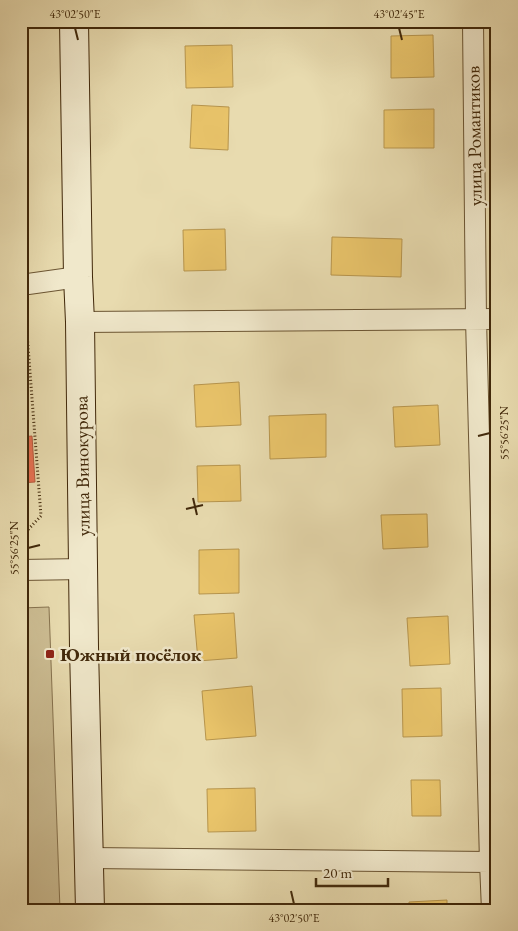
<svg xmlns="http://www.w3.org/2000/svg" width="518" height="931" viewBox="0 0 518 931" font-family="'EB Garamond',serif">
<rect width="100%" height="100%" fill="#e8dbaf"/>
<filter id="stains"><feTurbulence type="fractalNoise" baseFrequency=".004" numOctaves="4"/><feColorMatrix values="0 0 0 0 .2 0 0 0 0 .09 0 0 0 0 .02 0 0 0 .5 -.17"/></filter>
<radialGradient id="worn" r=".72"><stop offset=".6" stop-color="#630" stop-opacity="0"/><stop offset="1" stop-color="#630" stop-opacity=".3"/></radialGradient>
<path fill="#ccbd93" stroke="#86724e" d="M49,607L60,910H21V608Z"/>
<path fill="#e9c46a" stroke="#b7954d" d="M433,35L434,77L391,78V36Z
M232,45L233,87L186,88L185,46Z
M192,105L229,107L228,150L190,148Z
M434,109V148H384V110Z
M225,229L226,270L184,271L183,230Z
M332,237L402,239L401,277L331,275Z
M239,382L241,425L196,427L194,385Z
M438,405L440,445L395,447L393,407Z
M326,414V457L270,459L269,416Z
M240,465L241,501L198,502L197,466Z
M427,514L428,547L383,549L381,515Z
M239,549V593L199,594V550Z
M234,613L237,658L198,661L194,615Z
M448,616L450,664L410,666L407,618Z
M252,686L256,736L206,740L202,691Z
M441,688L442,736L403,737L402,689Z
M411,780H440L441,816H412Z
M255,788L256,831L208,832L207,789Z
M447,900V910H409V902Z"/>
<path fill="#e76f51" stroke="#b55a3c" d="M32,436L35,482L21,483V437Z"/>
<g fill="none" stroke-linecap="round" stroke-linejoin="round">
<defs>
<path id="street" d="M473,21L476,319L490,862L492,910
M21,285L78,277
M80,322L497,319
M21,570L83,569
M90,858L490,862L497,859"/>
<path id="secondary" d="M74,21L78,277L80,322L84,647L90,910"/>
</defs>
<use href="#street" stroke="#6b5533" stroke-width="22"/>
<use href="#secondary" stroke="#41280a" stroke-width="30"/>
<path stroke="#41280a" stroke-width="3" stroke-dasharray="1 2.5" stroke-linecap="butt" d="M21,537L41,516L25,307"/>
<use href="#street" stroke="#f0e8cb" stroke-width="20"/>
<use href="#secondary" stroke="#f0e8cb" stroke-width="28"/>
</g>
<path fill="none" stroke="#41280a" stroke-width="2" d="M75,28L78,40M399,28L402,40M478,436L490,433M193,498L197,515M186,509L203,505M28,548L40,545M291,891L294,904"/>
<rect fill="#8f2418" stroke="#f0e8cb" stroke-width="2" x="45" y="649" width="10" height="10" rx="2.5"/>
<g text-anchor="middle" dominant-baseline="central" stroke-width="5" stroke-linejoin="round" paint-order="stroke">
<g font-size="19" fill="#41280a" stroke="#f0e8cb">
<text transform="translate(474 136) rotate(-91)">улица Романтиков</text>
<text transform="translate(82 466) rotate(-91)">улица Винокурова</text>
</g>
<g font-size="19" font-weight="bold" fill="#41280a" stroke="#f0e8cb" text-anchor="start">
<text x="60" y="654">Южный посёлок</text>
</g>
</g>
<rect width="518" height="931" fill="none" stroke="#e8dbaf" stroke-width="55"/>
<path d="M316 878v8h72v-8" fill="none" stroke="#41280a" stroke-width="2.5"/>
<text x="323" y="878" font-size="15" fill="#41280a" stroke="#f0e8cb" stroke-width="4" paint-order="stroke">20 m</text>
<rect x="28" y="28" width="462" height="876" fill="none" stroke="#41280a" stroke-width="2"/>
<g font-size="12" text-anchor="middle" fill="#41280a">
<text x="75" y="18">43°02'50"E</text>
<text x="399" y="18">43°02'45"E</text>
<text transform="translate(504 433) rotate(-90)" y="4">55°56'25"N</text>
<text transform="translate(14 548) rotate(-90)" y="4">55°56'25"N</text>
<text x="294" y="922">43°02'50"E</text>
</g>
<rect width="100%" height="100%" filter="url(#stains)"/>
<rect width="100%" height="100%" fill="url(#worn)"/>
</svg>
